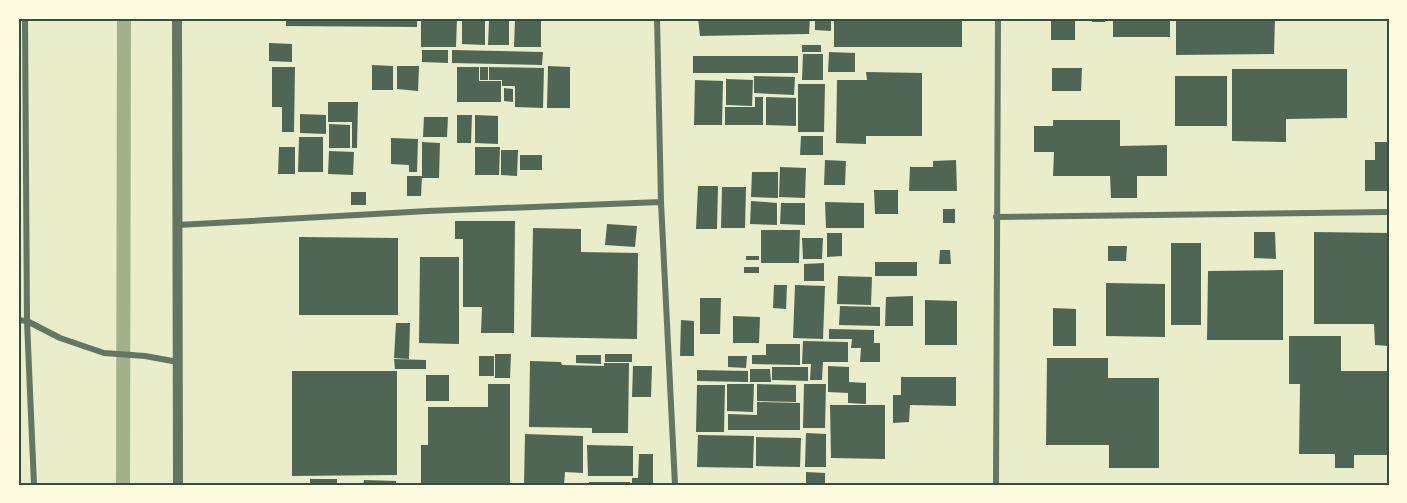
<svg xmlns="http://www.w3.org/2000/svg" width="1407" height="503" viewBox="0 0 1407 503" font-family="Commissioner,sans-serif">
<rect width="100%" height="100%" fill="#e9edc9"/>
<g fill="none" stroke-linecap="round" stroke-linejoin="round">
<path stroke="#a3b18a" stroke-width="14" d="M123,485L124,18"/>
</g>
<path fill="#4f6655" d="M286,18H417V27L286,26Z
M421,18H457L456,47H421Z
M515,18H541V47H514Z
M698,18H810L809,34L700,36Z
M815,18H831V31L815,30Z
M834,18H962V47H834Z
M1051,18H1075V40H1051Z
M1092,18H1105V22H1092Z
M1113,18H1170V37H1113Z
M1176,18H1275L1274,54L1176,55Z
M462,20H485V45L462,44Z
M489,21H509V45H488Z
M269,43L292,44V62L269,61Z
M802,45H821V52H802Z
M422,50H448V63L422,62Z
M452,50L543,52L542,65L452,63Z
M829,52L855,53V72H828Z
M803,54H823V80H802Z
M693,56H798V73H693Z
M372,65L393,66V90H372Z
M397,66H419L418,91L397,89Z
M548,66L570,67V108H547Z
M272,67H295L294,132H282V107H272Z
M457,67H479V81H501V102H457Z
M480,67H488V80H480Z
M489,67L544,68L543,108L515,107V86H502V80H489Z
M1052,68H1082L1081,91H1052Z
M1232,69H1347V118L1286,119V142L1232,141Z
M866,72L922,73V136H866V144L836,143L837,80H867Z
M754,76L795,77L794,95L754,93Z
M1175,76H1227V126H1175Z
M726,79L753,80L752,106L726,105Z
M695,80L723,81L722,125H694Z
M798,84H825L824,132H798Z
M504,88L513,89V102L504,101Z
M755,97H763V125H725V107H755Z
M766,97L796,98V126L766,125Z
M328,102H358L357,148H352V122H328Z
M300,114L326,115V134L300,133Z
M457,115H472L471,143H457Z
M475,115L498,116V144L475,143Z
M424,117H448L447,137H423Z
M1053,120H1120V146L1167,145V176H1137V198H1111L1110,176H1053L1054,152H1034V126H1053Z
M329,124L350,125V148H329Z
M801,136H823V155H800Z
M299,137H323V172H298Z
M391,138L418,139L417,172H409V165L391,164Z
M422,142L440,143L439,178H422Z
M1375,142H1389V191H1365V160H1375Z
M279,147H295V174H278Z
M475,147H500L499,175H475Z
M501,150H518L517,176L501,175Z
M329,151L354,152L353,175L328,174Z
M520,155H542V170H520Z
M825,160L846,161L845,185H824Z
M956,160L957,191H909L910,167H933V161Z
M780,167L806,168L805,198L779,197Z
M752,172H778V198L751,197Z
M407,176H422L421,196H407Z
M698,186H718L717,229H696Z
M722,187H746L745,228H721Z
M874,190H898V214H875Z
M351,192H366V205H351Z
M751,201L777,203V225L750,224Z
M825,202L864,203V228H826Z
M781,203H805V225L780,224Z
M943,209H955V223H943Z
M455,221H515L514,333H481L482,307H463V239H455Z
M607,224L637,226L635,247L605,245Z
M533,228L581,229V252L638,253L637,339L531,337Z
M761,230H800L799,263H761Z
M1254,232H1275L1276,259L1254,258Z
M1314,232L1389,233V346L1375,345L1374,324H1314Z
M827,233H842V256L827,257Z
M299,237L398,238V315H299Z
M802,238H823L822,259H803Z
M1171,243H1201V325H1171Z
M1108,246H1127L1126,261H1108Z
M940,250H950L951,264H939Z
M746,256H759V260H746Z
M420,257H459V344L419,343Z
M875,262H917V276H875Z
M824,263V281H804V264Z
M744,267H759V273H744Z
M1283,270V340H1207L1208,271Z
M838,276L872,277L871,305L837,304Z
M1106,283L1165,284V337L1106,336Z
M774,285H787L786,309L773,308Z
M795,285L825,286L823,339L793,338Z
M913,296V326H885L886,297Z
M700,298H721L720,334H700Z
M925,300L957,301V345H925Z
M840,306L880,307V326L839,325Z
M1053,308L1076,309V346H1053Z
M733,316L760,317L759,343H733Z
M681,320L694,321V356H680Z
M396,323H410L409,359L394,358Z
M829,329L874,330V343H880V362H860L861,348H851L852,339H829Z
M1289,336H1341V371H1389V455H1354V468H1335V454H1299L1300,384H1289Z
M803,341L848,342V362H823L822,380H810L811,364H802Z
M766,344H800V365L752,364V355H766Z
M495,354H511L510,378H495Z
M605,354H632V362H605Z
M576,355H601V364L576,363Z
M479,356H494V376H479Z
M728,356H747L746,368L728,367Z
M1047,358H1108V378H1159V468H1109V445H1046Z
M394,359L426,360V369H395Z
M530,361L561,362L562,365L604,366V363H629L628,433H592V428L529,427Z
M633,366H652L651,397H632Z
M828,366L849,367V382L866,383V404L848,403V393L828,392Z
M772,367H808V381L772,380Z
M750,369H770L771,382H750Z
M697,370L748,371V382L697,381Z
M292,371H397V475L292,476Z
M426,375H449V401H426Z
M901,377H956V406L910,405L909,422L893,423V395H901Z
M488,384H510V485L421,484V445H428V407H488Z
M727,384H754L753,412L727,411Z
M757,384L796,385V402L757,401Z
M804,384H826L825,428H803Z
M697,385H725L724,432H696Z
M757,402L800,403V430H728V414L757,415Z
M830,405H885V459L831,458Z
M806,433L826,434V467H805Z
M525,434L583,436V473L565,472L564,485H524Z
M698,435L754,436L753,468L697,467Z
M756,437L801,438L800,467L756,466Z
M587,445L633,446V476H588Z
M639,454H653V483H664V485H632V478H638Z
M806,472L825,473V485H806Z
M310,479H337V485H310Z
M364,480L396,481V485H363Z
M589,482H630V485H589Z"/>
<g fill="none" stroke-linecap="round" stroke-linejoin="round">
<path stroke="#617663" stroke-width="6" d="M25,18L27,321L34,485
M657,18L661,202L675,485
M996,217L1389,212
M178,225L428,211L661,202
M18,320L27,321L60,338L104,353L145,356L178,362
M996,485L998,18"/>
<path stroke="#617663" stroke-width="10" d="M177,18L178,485"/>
</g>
<rect width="1407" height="503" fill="none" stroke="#fefae0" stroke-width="39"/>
<rect x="20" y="20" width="1368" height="464" fill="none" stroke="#344e41" stroke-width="2"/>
</svg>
